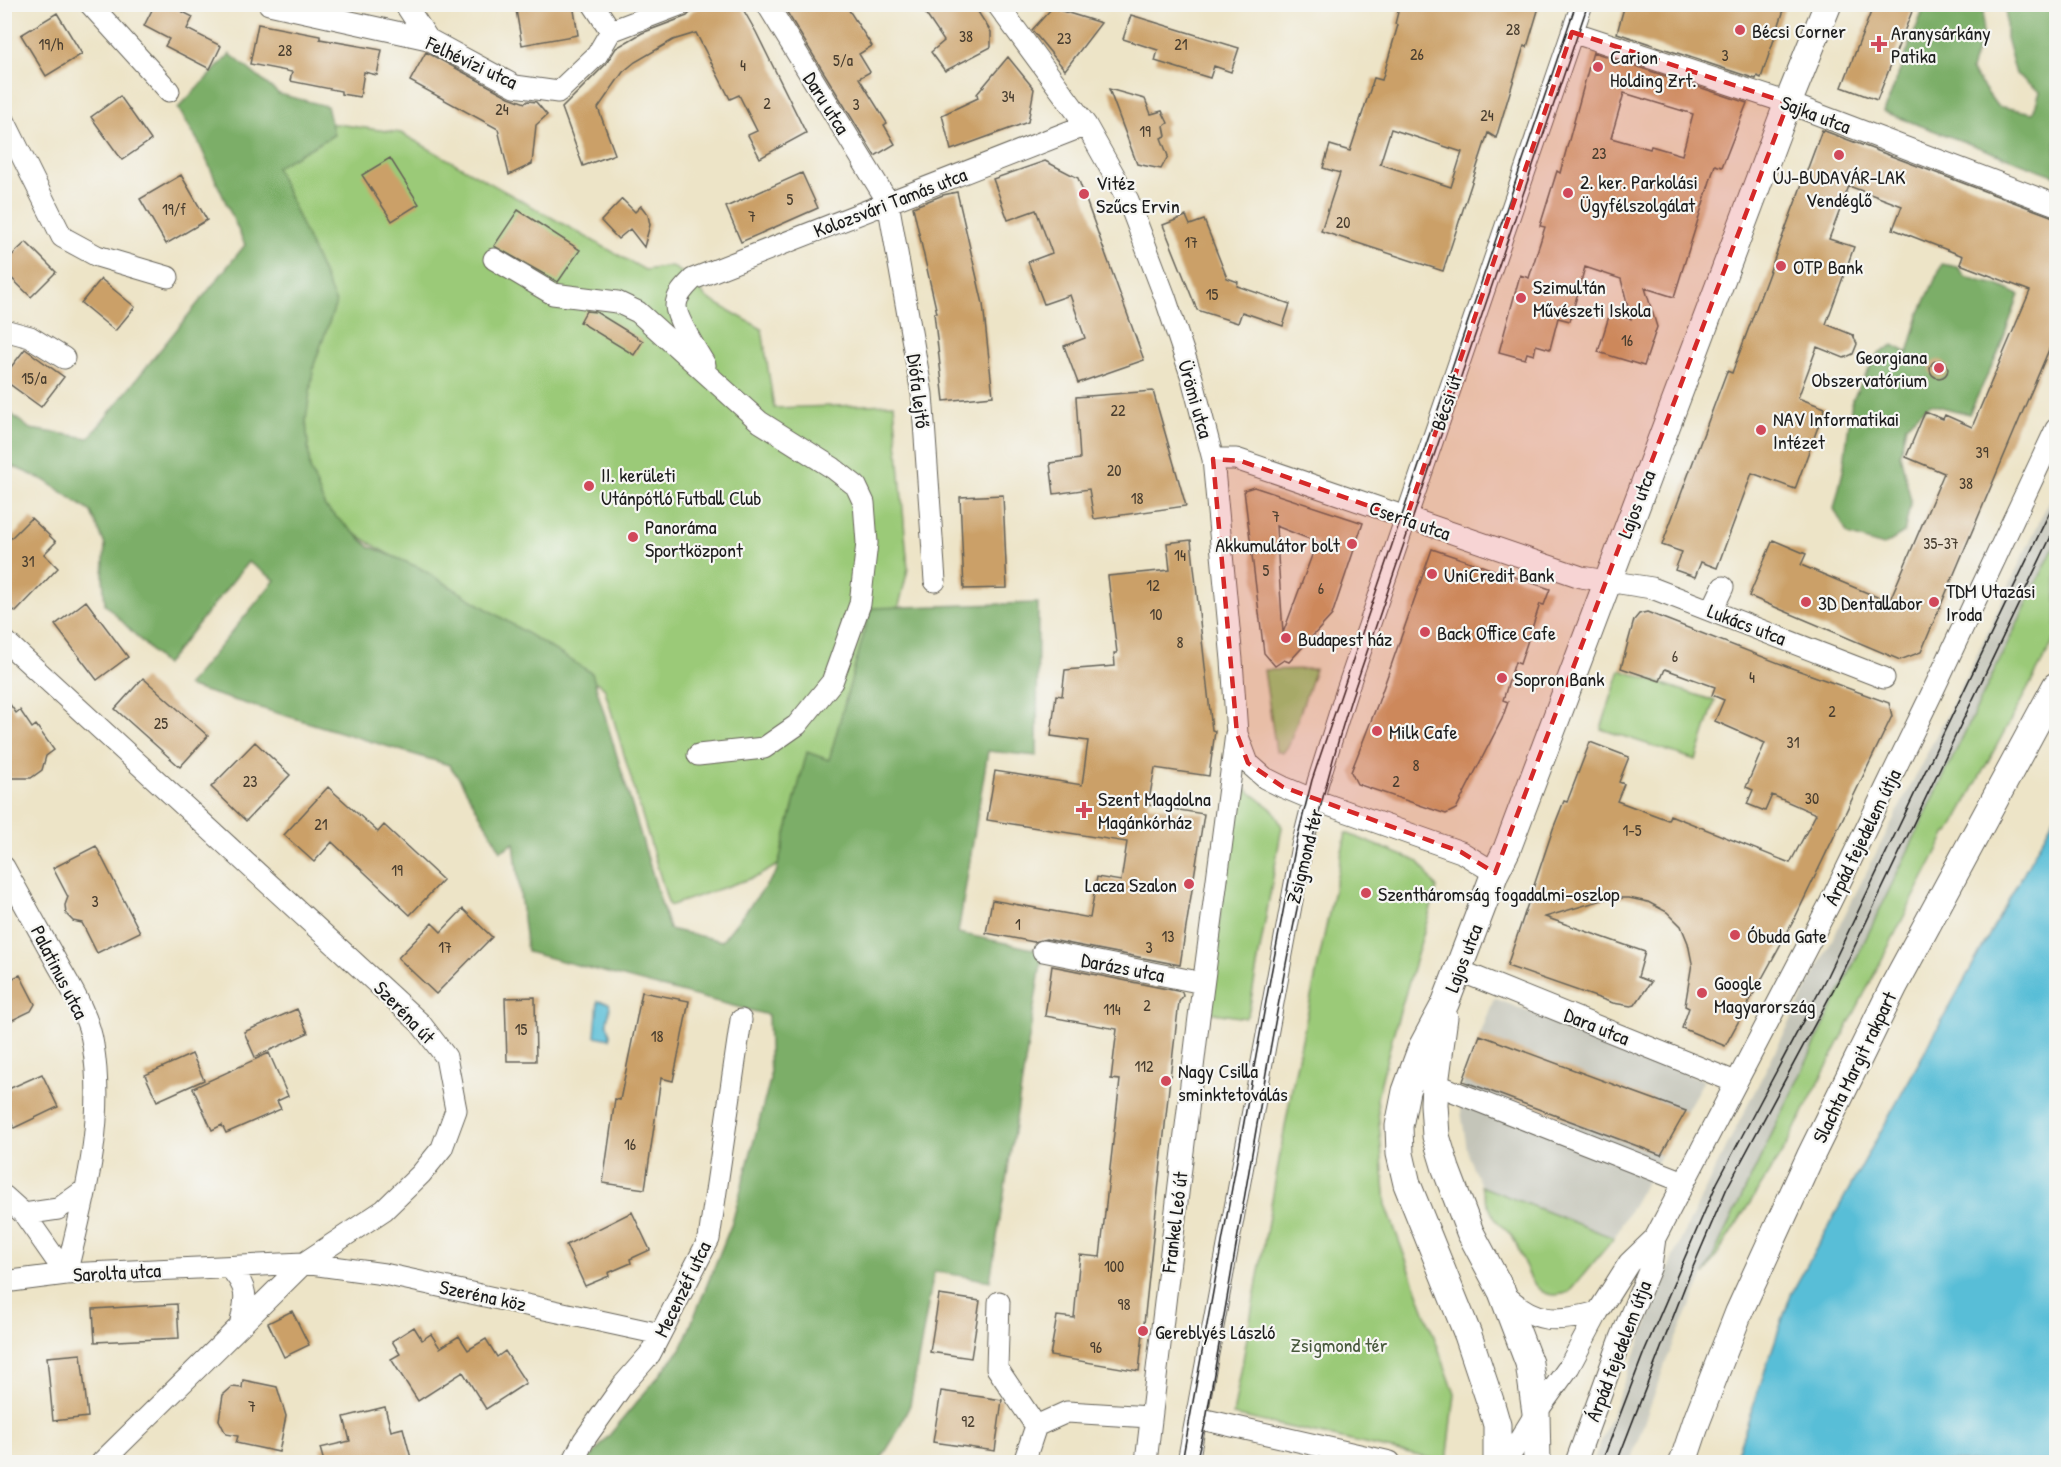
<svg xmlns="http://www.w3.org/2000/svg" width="2061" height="1467" viewBox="0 0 2061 1467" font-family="'Patrick Hand',sans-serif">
<rect width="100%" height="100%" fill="#f6f6f2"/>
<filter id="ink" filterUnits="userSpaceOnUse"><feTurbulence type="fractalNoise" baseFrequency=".0167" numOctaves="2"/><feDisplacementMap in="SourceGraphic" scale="12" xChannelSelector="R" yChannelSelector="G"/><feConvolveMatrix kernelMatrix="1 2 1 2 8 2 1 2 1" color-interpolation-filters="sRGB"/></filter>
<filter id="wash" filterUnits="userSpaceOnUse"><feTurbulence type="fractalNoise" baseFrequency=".008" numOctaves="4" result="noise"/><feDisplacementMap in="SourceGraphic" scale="24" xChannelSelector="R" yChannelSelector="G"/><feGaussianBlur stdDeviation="1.35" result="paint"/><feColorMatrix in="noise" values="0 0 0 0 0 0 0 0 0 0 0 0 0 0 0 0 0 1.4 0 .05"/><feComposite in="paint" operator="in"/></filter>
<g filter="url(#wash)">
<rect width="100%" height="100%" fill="#ede4c7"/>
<path fill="#c4c5b9" d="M2056,486V543L1704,1275L1667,1359L1630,1462H1593L1672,1259L1710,1179L1967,675Z
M1494,998L1704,1080L1614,1238L1481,1186L1468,1156L1461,1111L1463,1081Z"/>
<path fill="#9bca78" stroke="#5c734a" stroke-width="1.5" d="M329,123L401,133L645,270L671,266L693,279L705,297L762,329L774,408L894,404L908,569L886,659L787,860L758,876L669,906L604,687L310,506L267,164Z
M2056,543V637L1949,833H1947L1936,854L1785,1148L1704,1275Z
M1315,669L1289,745L1283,753L1276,751L1264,670Z
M1620,670L1715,701L1696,760L1601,729Z
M1236,781L1274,811L1282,827L1251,1000L1248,1014L1245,1018L1208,1012Z
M1346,833L1419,862L1437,888L1393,1035L1377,1098L1386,1205L1455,1394L1447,1462L1233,1415L1294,1077Z
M1481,1186L1614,1238L1569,1292C1529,1307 1527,1261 1513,1238C1508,1230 1498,1225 1494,1217C1488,1207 1485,1196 1481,1186Z"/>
<path fill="#7cae68" stroke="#4c6542" stroke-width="1.5" d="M1984,4L1982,34L1971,70L1997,106L2033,113L2040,92L2016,74L2006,38V4L2056,5V176L1884,112L1925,5Z
M230,54L279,94L327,106L334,135L276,167L336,303L314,365L306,420L310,468L325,507L369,546L420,568L592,673L669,929L722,941L776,873L807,752L829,760L871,608L1038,603L1037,756L988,751L958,933L1043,951L990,1281L934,1271L910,1405L894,1438L879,1462H587L681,1349L732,1223L770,1080L768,1015L527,952L514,843L501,851L459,778L449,765L187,686L275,580L248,562L165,665L105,604L103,577L105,545L91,512L46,481L5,463L4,408L30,429L89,438L245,245L198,141L178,108Z
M1942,264L1958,267L1965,276L1980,281L1998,285L2019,295L1998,353L1969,414L1930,404L1906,425L1900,454L1911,501L1904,533L1883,546L1848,535L1834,509L1843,471L1852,400L1877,355L1893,345L1908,353L1919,315Z"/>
<path fill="#59bed7" stroke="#3a6d7a" stroke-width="1.5" d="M2056,814V1462H1734L1791,1294Z
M598,1001L609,1003C612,1012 607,1015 607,1023C608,1030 611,1032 610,1039L595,1036Z"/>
<g id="blocks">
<path fill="#cba068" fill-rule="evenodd" d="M155,4H167L193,17L187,29L221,46L210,69L165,46L169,39L144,26Z
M515,4H573L578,35L522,45Z
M709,4H740L756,32L806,133L760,158L748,135L757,131L739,95L730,99L696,33L673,40L635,62L623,72L598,108L615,154L583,166L562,108L606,64L616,48L642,33L687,16L693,10Z
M787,4H845L872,46L859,54L870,72L859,78L887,123L884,125L895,144L875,156L785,9Z
M919,4H973L991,32V47L945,71L931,52L944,41Z
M1400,4H1540L1527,47L1524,46L1496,138L1488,133L1443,271L1321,231L1340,173L1323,168L1330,145L1350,151L1374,78L1382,80L1398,25L1395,24ZM1391,129L1462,152L1451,187L1380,164Z
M1625,4H1786L1761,78L1757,76L1756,79L1617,33Z
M1874,4H1915L1877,100L1842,87Z
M1052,8L1101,23L1065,70L1032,30Z
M57,13L82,54L46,76L21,35Z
M1131,15L1239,48L1231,72L1214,66L1210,78L1155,61L1158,50L1123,39Z
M258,24L320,36V39L382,50L377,75L364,72L360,97L341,94V91L290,81L292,72L250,64Z
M426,52L509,97L525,103L528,101L536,102L547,115L536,125L532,164L509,175L498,129L410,81Z
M1593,52L1747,103L1722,167L1715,165L1674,297L1645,288L1657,327L1644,366L1598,352L1610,313L1631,319L1621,279L1585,267L1570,321L1558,318L1550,349L1536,345L1534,355L1527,353L1525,359L1499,352L1520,275L1529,278L1545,227L1540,226L1557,171L1560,173ZM1624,93L1693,114L1682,155L1651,146L1650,149L1611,138Z
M1008,57L1034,89L1028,122L951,150L942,115L978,98L977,94Z
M1109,89L1145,99L1151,114L1162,111L1168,123L1164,126L1166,136L1161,138L1168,156L1161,169L1137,164Z
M120,96L151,140L122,160L91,117Z
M1822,130L2056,218V333L1921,652L1900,660L1749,596L1773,540L1806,554L1801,565L1889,602L1944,473L1906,457L1925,412L1943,419L1945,415L1972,427L2030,291L1960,264L1963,256L1893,229L1902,206L1849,186L1829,239L1854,247L1826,324L1853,335L1857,344L1853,354L1844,358L1817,347L1798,398L1825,408L1795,489L1752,473L1717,568L1701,562L1695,577L1675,570L1682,552L1662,545L1727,371L1732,373Z
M390,158L419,204L392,221L362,175Z
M1045,161L1078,178L1144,360L1078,383L1064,346L1085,338L1070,295L1044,304L1028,262L1052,253L1036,210L1008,220L993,179Z
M802,173L818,208L741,242L726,207Z
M181,175L207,220L166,244L140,199Z
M957,192L983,304L993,396L944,401L934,313H937L913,207L943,195Z
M622,199L635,212L641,206L648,215L650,225L644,247L630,229L618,239L601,221Z
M518,210L580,250L558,282L494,246Z
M1186,216L1190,225L1204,220L1227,278L1238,282L1237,286L1290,304L1283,326L1242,312L1238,323L1197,310L1163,225Z
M26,242L56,272L31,297L4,271V263Z
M101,279L135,307L115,331L81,303Z
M586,311L596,312L643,341L634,355L580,322Z
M25,349L64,377L41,407L4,380V376Z
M1930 369a9 9 0 1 1 18 0a9 9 0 1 1-18 0Z
M1153,391L1186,506L1094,519L1089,489L1054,494L1050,463L1080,459L1076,397Z
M1254,487L1363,523L1332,615L1289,662L1284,660L1275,666L1264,653L1244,490ZM1276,526L1317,542L1283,633Z
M1003,495L1007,588L964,589L960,497Z
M31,518L56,542L44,554L58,568L16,612L4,601V545Z
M1191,540L1212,730L1215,731L1209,776L1155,768L1148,805L1204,814L1180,965L1046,939L1034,942L986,933L992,900L1090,918L1097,877L1121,881L1127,842L987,820L995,771L1082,785L1088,741L1051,736L1056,695L1062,696L1065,670L1115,666L1114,653H1117L1108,576L1170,570L1167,543Z
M1432,549L1550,589L1544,605L1540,604L1520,664L1515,662L1503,700L1508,702L1502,719L1456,809L1446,814L1357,784L1351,772L1378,703Z
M86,601L128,657L97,680L55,625Z
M1647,612L1789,667L1889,703L1892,716L1794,920L1725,1046L1682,1028L1689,1008L1685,1006L1692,963L1688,943L1681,926L1667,912L1648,902L1629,898H1609L1545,917L1645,952L1638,977L1651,982L1635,1005L1631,1006L1613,1003L1507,966L1553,829L1564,801L1567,802L1590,742L1629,757L1619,782L1624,784L1617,801L1668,820L1670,815L1790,863L1816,814L1772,795L1765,811L1747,804L1753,790L1746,787L1765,743L1715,721L1724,700L1712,695L1715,687L1665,669L1660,681L1621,668L1634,620L1639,614Z
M143,678L208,736L180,767L115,709Z
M4,696L16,713L20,710L32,728L36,725L54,750L46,756L42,770L31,778H4Z
M255,742L290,775L246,821L211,787Z
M328,787L378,832L384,825L443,880L410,915L332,842L314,862L284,835Z
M96,846L140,932L97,953L82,923L73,921L66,914L65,905L68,897L53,868Z
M463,909L492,937L436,994L398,958L432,923L441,932Z
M1052,966L1182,992L1183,996L1179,1002L1170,1078L1139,1371L1050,1356L1057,1316L1074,1318L1080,1255L1100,1257L1120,1080L1111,1079L1117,1029L1045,1016Z
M20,975L35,1004L31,1011L4,1024V982Z
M642,992L689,1001L673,1081L661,1078L645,1189L603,1183L615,1099L620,1100Z
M535,997L536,1061H507L505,998Z
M297,1009L308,1033L255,1057L244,1032Z
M1480,1035L1631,1091L1686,1111L1661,1155L1640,1147L1463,1081Z
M269,1053L288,1096L277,1101L281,1109L226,1133L222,1125L212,1130L193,1088Z
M192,1054L204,1080L157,1101L145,1075Z
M42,1074L58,1107L14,1128L4,1107V1091Z
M632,1212L650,1250L630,1259L631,1263L608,1273L609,1276L585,1286L566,1245Z
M939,1295L980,1301L971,1358L930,1352Z
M177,1304L179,1338L95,1342L93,1309Z
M292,1311L309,1345L284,1357L268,1323Z
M414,1327L422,1340L431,1334L440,1348L459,1336L468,1350L486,1339L497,1357L505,1351L526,1383L486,1409L463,1372L418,1401L391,1359L400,1354L392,1341Z
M81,1354L88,1417L53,1421L47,1357Z
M243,1380L277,1387L286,1416L279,1452L236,1443L238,1436L226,1434L219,1420L223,1395L232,1387L242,1388Z
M941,1391L1002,1400L995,1451L933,1442Z
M385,1407L391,1431L403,1428L412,1462H324L320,1448L350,1441L344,1417Z"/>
</g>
</g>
<g filter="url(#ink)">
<use href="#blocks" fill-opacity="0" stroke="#656258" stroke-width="1.5"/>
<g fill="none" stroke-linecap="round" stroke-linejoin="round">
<defs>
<path id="minor" d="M90,4L169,91
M269,4L428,39L515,86L558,92L597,55L611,31L682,4
M405,4L428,39
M593,4L611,31
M767,4L888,202L922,394L935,581
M997,4L1086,125L1128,200L1165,297L1192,378L1213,459L1232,660L1237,734L1248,763L1265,778L1283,787L1314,800L1461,852L1495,873
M1572,32L1788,103L2056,205
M4,120L62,237L97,256L168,277
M494,259L553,294L617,302L638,312L760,422L833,468L856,486L864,503L867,543L860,604L832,682L797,725L764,748L698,755
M4,330L30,337L64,358
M705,365C698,353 676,319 676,306C676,295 686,286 693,279L1086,125
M1213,459H1236L1581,577L1652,588L1884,678
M1712,610L1723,587
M4,640L420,1023L446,1057L456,1110L442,1148L421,1174L384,1210L304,1263L102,1462
M4,867C22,899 39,931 57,963C71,988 89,1016 93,1045C106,1123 84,1200 66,1274
M1043,951L1203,983
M1458,970L1735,1082
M1435,1084L1684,1182
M4,1196L24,1214L66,1274
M24,1214L58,1209L86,1189
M229,1267C250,1289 246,1299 240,1326
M4,1282L66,1274L304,1263L384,1274L660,1334
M1503,1293C1534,1324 1557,1323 1598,1312
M999,1302L997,1368L1036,1426
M1197,1418L1390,1462
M573,1462L584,1440L623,1385L650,1354L709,1239L741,1020
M1024,1462L1036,1426L1067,1412L1150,1417
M1146,1462L1199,1017L1236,734
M1188,1462L1302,846L1318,782L1346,693L1582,4
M1506,1462L1536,1413L1569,1367L1598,1312L1629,1263L1655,1238L1830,903L1931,695L2056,429
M1576,1462L1621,1338L1651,1266L1655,1238"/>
<path id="major" d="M1444,1017L1435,1084L1434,1104L1436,1136L1446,1169L1470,1232L1502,1292L1529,1363L1536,1413L1537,1462
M1497,1462V1425L1490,1401L1468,1335L1407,1184L1400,1154L1399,1126L1406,1091L1422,1047L1445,1004L1495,873L1507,849L1788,103L1828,4
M1683,1462L1697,1420L1739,1312L1810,1157L1894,986L2056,686"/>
</defs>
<use href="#minor" stroke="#656258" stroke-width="23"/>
<use href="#major" stroke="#656258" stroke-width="29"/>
<use href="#minor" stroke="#fff" stroke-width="21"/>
<use href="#major" stroke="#fff" stroke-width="27"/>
<path stroke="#1c1c1c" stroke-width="1.5" d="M1182,1462L1271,974L1297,839L1312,780L1576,4
M1196,1462L1206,1420C1224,1316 1242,1212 1260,1107C1284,969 1309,830 1352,696L1588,4
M1602,1462L1644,1352L1717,1183L1827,976L2056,499
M1617,1462L1687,1281L1727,1188L1838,981L2056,526"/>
</g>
</g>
<path fill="#d62828" fill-opacity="0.2" stroke="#d62828" stroke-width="4.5" stroke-dasharray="12 8" stroke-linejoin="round" d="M1572,32L1788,103L1495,873L1461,852L1283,787L1248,763L1237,734L1213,459L1241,461L1406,519Z"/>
<g fill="#d1495b" stroke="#f6f6f2" stroke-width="2">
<circle cx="1740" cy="30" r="6"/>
<path d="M1876 35h6v6h6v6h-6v6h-6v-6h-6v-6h6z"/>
<circle cx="1598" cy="67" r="6"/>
<circle cx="1839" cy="155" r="6"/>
<circle cx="1568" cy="193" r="6"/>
<circle cx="1084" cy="194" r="6"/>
<circle cx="1781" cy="266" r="6"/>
<circle cx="1521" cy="298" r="6"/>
<circle cx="1939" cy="368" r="6"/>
<circle cx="1761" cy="430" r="6"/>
<circle cx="589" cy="486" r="6"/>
<circle cx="633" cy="537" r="6"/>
<circle cx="1352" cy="544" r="6"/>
<circle cx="1432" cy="574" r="6"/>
<circle cx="1806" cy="602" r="6"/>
<circle cx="1934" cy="602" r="6"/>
<circle cx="1425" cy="632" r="6"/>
<circle cx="1286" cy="638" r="6"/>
<circle cx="1502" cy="678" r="6"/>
<circle cx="1377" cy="731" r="6"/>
<path d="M1081 801h6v6h6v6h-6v6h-6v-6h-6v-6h6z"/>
<circle cx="1189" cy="884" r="6"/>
<circle cx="1366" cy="893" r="6"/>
<circle cx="1735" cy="935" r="6"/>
<circle cx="1702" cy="993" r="6"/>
<circle cx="1166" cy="1081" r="6"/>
<circle cx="1143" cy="1331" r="6"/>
</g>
<g text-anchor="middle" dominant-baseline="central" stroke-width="4.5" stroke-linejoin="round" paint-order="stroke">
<g font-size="16" fill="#483d2f">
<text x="1513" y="29">28</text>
<text x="966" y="36">38</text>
<text x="1064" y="38">23</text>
<text x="51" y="44">19/h</text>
<text x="1181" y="44">21</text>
<text x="285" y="50">28</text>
<text x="1417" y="54">26</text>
<text x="1725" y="55">3</text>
<text x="843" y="60">5/a</text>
<text x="743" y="65">4</text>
<text x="1008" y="96">34</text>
<text x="767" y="103">2</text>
<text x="856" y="104">3</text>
<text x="502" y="109">24</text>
<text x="1487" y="115">24</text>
<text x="1145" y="131">19</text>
<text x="1599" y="153">23</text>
<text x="790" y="199">5</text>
<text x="174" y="209">19/f</text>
<text x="752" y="216">7</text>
<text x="1343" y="222">20</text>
<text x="1191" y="242">17</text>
<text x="1212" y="294">15</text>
<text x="1627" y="340">16</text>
<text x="34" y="378">15/a</text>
<text x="1118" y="410">22</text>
<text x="1982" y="452">39</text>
<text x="1114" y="470">20</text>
<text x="1966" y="483">38</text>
<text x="1137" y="498">18</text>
<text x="1276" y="516">7</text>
<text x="1941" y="543">35-37</text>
<text x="1180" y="555">14</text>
<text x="28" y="561">31</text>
<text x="1266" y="570">5</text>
<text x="1153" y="585">12</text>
<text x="1321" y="588">6</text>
<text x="1156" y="614">10</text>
<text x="1180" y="642">8</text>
<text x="1675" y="656">6</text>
<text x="1752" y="677">4</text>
<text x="1832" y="711">2</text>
<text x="161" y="723">25</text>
<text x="1793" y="742">31</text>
<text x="1416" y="765">8</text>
<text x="250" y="781">23</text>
<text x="1396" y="781">2</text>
<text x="1812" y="798">30</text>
<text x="321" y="824">21</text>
<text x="1632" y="830">1-5</text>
<text x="397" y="870">19</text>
<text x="95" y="901">3</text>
<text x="1018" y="924">1</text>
<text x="1168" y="936">13</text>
<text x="445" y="947">17</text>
<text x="1149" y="947">3</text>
<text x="1147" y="1005">2</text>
<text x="1112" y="1009">114</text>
<text x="521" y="1029">15</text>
<text x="657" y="1036">18</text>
<text x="1144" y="1066">112</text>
<text x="630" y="1144">16</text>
<text x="1114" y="1266">100</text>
<text x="1124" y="1304">98</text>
<text x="1096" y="1347">96</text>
<text x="252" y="1406">7</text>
<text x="968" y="1421">92</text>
</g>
<g font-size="20" fill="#1c1c1c" stroke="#f6f6f2" text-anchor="start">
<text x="1752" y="30">Bécsi Corner</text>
<text x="1891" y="32">Aranysárkány<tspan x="1891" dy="23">Patika</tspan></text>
<text x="1610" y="56">Carion<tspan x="1610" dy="23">Holding Zrt.</tspan></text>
<text x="1839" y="176" text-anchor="middle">ÚJ-BUDAVÁR-LAK<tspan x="1839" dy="23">Vendéglő</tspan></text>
<text x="1580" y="181">2. ker. Parkolási<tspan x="1580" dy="23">Ügyfélszolgálat</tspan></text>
<text x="1096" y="182">Vitéz<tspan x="1096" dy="23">Szűcs Ervin</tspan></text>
<text x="1793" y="266">OTP Bank</text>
<text x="1533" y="286">Szimultán<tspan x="1533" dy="23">Művészeti Iskola</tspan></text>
<text x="1927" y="356" text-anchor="end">Georgiana<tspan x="1927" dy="23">Obszervatórium</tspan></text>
<text x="1773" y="418">NAV Informatikai<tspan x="1773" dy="23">Intézet</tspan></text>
<text x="601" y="474">II. kerületi<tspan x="601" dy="23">Utánpótló Futball Club</tspan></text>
<text x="645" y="526">Panoráma<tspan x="645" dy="23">Sportközpont</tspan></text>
<text x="1340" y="544" text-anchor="end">Akkumulátor bolt</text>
<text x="1444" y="574">UniCredit Bank</text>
<text x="1946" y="590">TDM Utazási<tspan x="1946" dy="23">Iroda</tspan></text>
<text x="1818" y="602">3D Dentallabor</text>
<text x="1437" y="632">Back Office Cafe</text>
<text x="1298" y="638">Budapest ház</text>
<text x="1514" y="678">Sopron Bank</text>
<text x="1389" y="731">Milk Cafe</text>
<text x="1098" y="798">Szent Magdolna<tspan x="1098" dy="23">Magánkórház</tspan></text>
<text x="1177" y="884" text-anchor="end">Lacza Szalon</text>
<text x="1378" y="893">Szentháromság fogadalmi-oszlop</text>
<text x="1747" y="935">Óbuda Gate</text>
<text x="1714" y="982">Google<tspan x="1714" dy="23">Magyarország</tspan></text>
<text x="1178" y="1070">Nagy Csilla<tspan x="1178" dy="23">sminktetoválás</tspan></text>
<text x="1155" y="1331">Gereblyés László</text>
</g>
<g font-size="20" fill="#1c1c1c" stroke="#f6f6f2">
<text transform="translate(472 62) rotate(25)">Felhévízi utca</text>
<text transform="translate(827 103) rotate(58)">Daru utca</text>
<text transform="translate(1816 114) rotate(21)">Sajka utca</text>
<text transform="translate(890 202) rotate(-21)">Kolozsvári Tamás utca</text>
<text transform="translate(919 391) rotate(83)">Diófa lejtő</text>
<text transform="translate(1196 399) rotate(74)">Ürömi utca</text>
<text transform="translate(1446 402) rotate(-71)">Bécsi út</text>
<text transform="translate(1636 504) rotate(-69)">Lajos utca</text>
<text transform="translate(1410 520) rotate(19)">Cserfa utca</text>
<text transform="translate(1747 624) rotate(21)">Lukács utca</text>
<text transform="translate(1862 837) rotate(-64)">Árpád fejedelem útja</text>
<text transform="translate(1304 856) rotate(-76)">Zsigmond tér</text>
<text transform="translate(1463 958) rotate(-69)">Lajos utca</text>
<text transform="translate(1123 967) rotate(11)">Darázs utca</text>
<text transform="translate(60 972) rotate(63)">Palatinus utca</text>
<text transform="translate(405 1012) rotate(46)">Szeréna út</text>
<text transform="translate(1597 1026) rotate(22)">Dara utca</text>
<text transform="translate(1854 1067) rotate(-64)">Slachta Margit rakpart</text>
<text transform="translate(1174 1222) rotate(-83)">Frankel Leó út</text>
<text transform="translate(117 1272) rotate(-3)">Sarolta utca</text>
<text transform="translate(682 1289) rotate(-64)">Mecenzéf utca</text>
<text transform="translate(483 1295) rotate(12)">Szeréna köz</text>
<text transform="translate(1618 1351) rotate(-69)">Árpád fejedelem útja</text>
</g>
<g font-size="20" fill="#48593c" stroke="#f6f6f2">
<text x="1339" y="1344">Zsigmond tér</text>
</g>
</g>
<rect width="2061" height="1467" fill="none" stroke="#f6f6f2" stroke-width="24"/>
</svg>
